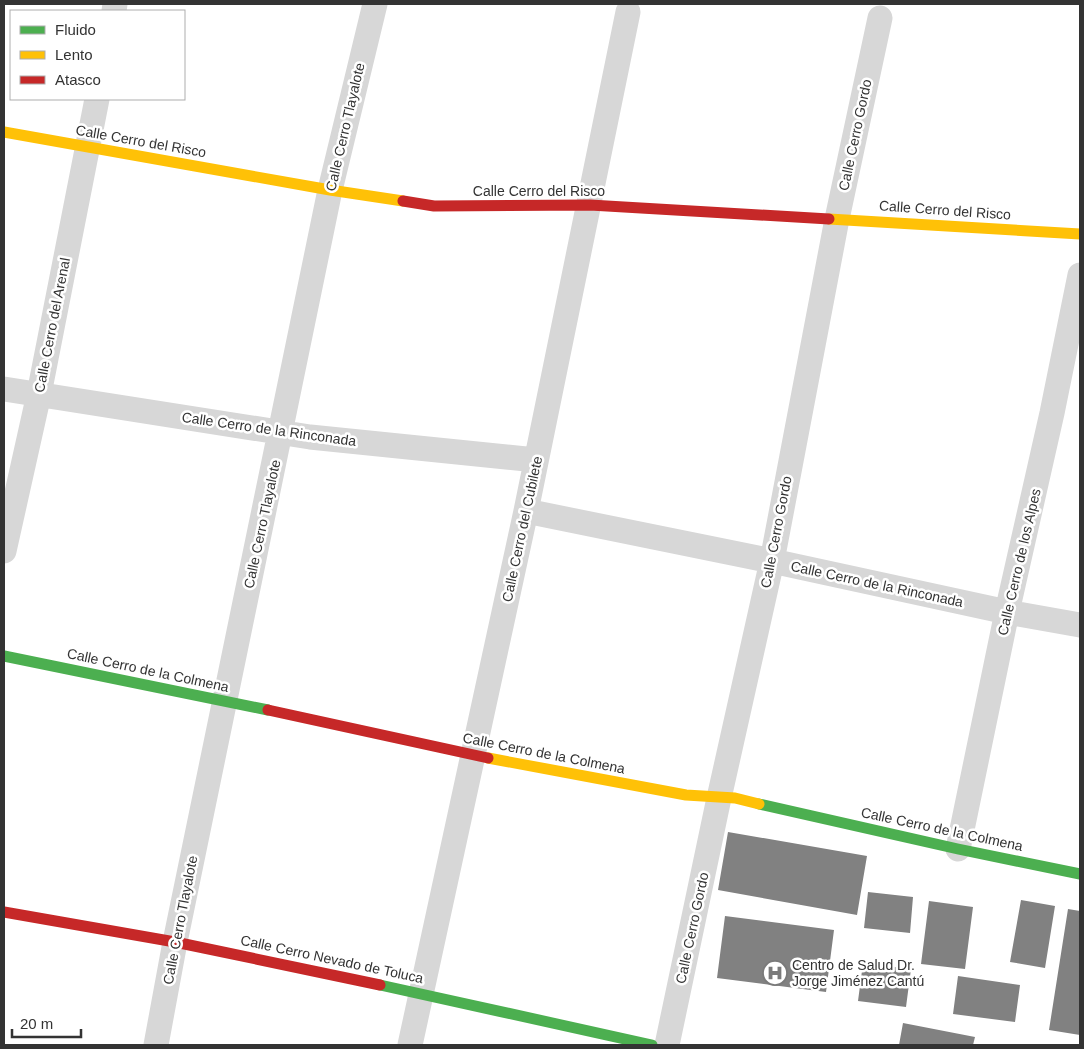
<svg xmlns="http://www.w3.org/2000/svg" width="1084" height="1049" viewBox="0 0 1084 1049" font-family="Arial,sans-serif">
<rect width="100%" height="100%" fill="#fff"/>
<path fill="#818181" d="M728,832L867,856L857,915L718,890Z
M868,892L913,897L910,933L864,928Z
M1021,900L1055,906L1045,968L1010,962Z
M929,901L973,907L965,969L921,964Z
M1068,909L1080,911V1035L1049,1030Z
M725,916L834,930L826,992L717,978Z
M863,963L911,969L906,1007L858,1001Z
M958,976L1020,985L1015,1022L953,1014Z
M903,1023L975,1037L973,1045H899Z"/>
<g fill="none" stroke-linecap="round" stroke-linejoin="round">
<path stroke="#d7d7d7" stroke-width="25" d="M114,11L115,4
M4,389L310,437L536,460
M526,511L772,561L1007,612L1080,625
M4,551L39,394L97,99
M958,849L1007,612L1052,413L1080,275
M156,1045L175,942L330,190L375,4
M410,1045L526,511L628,12
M667,1045L719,798L772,561L837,219L880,18"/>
<path stroke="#4caf50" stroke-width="11" d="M4,656L268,710
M759,804L958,849L1080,874
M380,985L652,1045"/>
<path stroke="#ffc107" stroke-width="11" d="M4,132L330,190L403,201
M829,219L1080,234
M488,758L686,795L735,798L759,804"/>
<path stroke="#c62828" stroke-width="11" d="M403,201L434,206L590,205L829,219
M268,710L488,758
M4,912L175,942L380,985"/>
</g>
<defs>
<symbol id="hospital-ring" viewBox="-11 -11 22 22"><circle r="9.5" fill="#fff" stroke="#7a7a7a" stroke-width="1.5"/><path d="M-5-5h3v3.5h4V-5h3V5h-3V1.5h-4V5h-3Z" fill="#7a7a7a"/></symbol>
</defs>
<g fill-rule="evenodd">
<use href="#hospital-ring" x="761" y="959" width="28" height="28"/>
</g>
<g text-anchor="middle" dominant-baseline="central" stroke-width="5" stroke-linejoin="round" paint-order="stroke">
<g font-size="14" fill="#333" stroke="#fff">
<text transform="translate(345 127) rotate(-77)">Calle Cerro Tlayalote</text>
<text transform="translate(855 135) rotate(-78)">Calle Cerro Gordo</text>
<text transform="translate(141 141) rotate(10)">Calle Cerro del Risco</text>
<text x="539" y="191">Calle Cerro del Risco</text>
<text transform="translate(945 210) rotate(4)">Calle Cerro del Risco</text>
<text transform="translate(52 325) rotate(-79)">Calle Cerro del Arenal</text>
<text transform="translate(269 429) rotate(8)">Calle Cerro de la Rinconada</text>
<text transform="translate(262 524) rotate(-78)">Calle Cerro Tlayalote</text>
<text transform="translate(522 529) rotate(-78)">Calle Cerro del Cubilete</text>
<text transform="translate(776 532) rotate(-79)">Calle Cerro Gordo</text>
<text transform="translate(1019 562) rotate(-77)">Calle Cerro de los Alpes</text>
<text transform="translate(877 584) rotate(12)">Calle Cerro de la Rinconada</text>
<text transform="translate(148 670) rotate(12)">Calle Cerro de la Colmena</text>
<text transform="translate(544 753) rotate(11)">Calle Cerro de la Colmena</text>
<text transform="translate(942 829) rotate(12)">Calle Cerro de la Colmena</text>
<text transform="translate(180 920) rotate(-79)">Calle Cerro Tlayalote</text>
<text transform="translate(692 928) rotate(-78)">Calle Cerro Gordo</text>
<text transform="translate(332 959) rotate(12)">Calle Cerro Nevado de Toluca</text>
</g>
<g font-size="14" fill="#333" stroke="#fff" text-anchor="start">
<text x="792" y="965">Centro de Salud Dr.<tspan x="792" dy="16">Jorge Jiménez Cantú</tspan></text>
</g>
</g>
<rect width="1084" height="1049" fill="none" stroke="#333333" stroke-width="10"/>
<rect x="10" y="10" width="175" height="90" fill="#ffffff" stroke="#adadad"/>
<rect x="20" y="26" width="25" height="8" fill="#4caf50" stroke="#adadad"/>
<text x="55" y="35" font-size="15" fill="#333333">Fluido</text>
<rect x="20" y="51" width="25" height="8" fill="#ffc107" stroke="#adadad"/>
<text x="55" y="60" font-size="15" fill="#333333">Lento</text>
<rect x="20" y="76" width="25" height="8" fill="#c62828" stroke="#adadad"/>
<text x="55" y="85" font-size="15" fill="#333333">Atasco</text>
<path d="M12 1029v8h69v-8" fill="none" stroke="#333333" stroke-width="2.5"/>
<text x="20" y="1029" font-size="15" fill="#333333" stroke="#ffffff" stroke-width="4" paint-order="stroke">20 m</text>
</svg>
